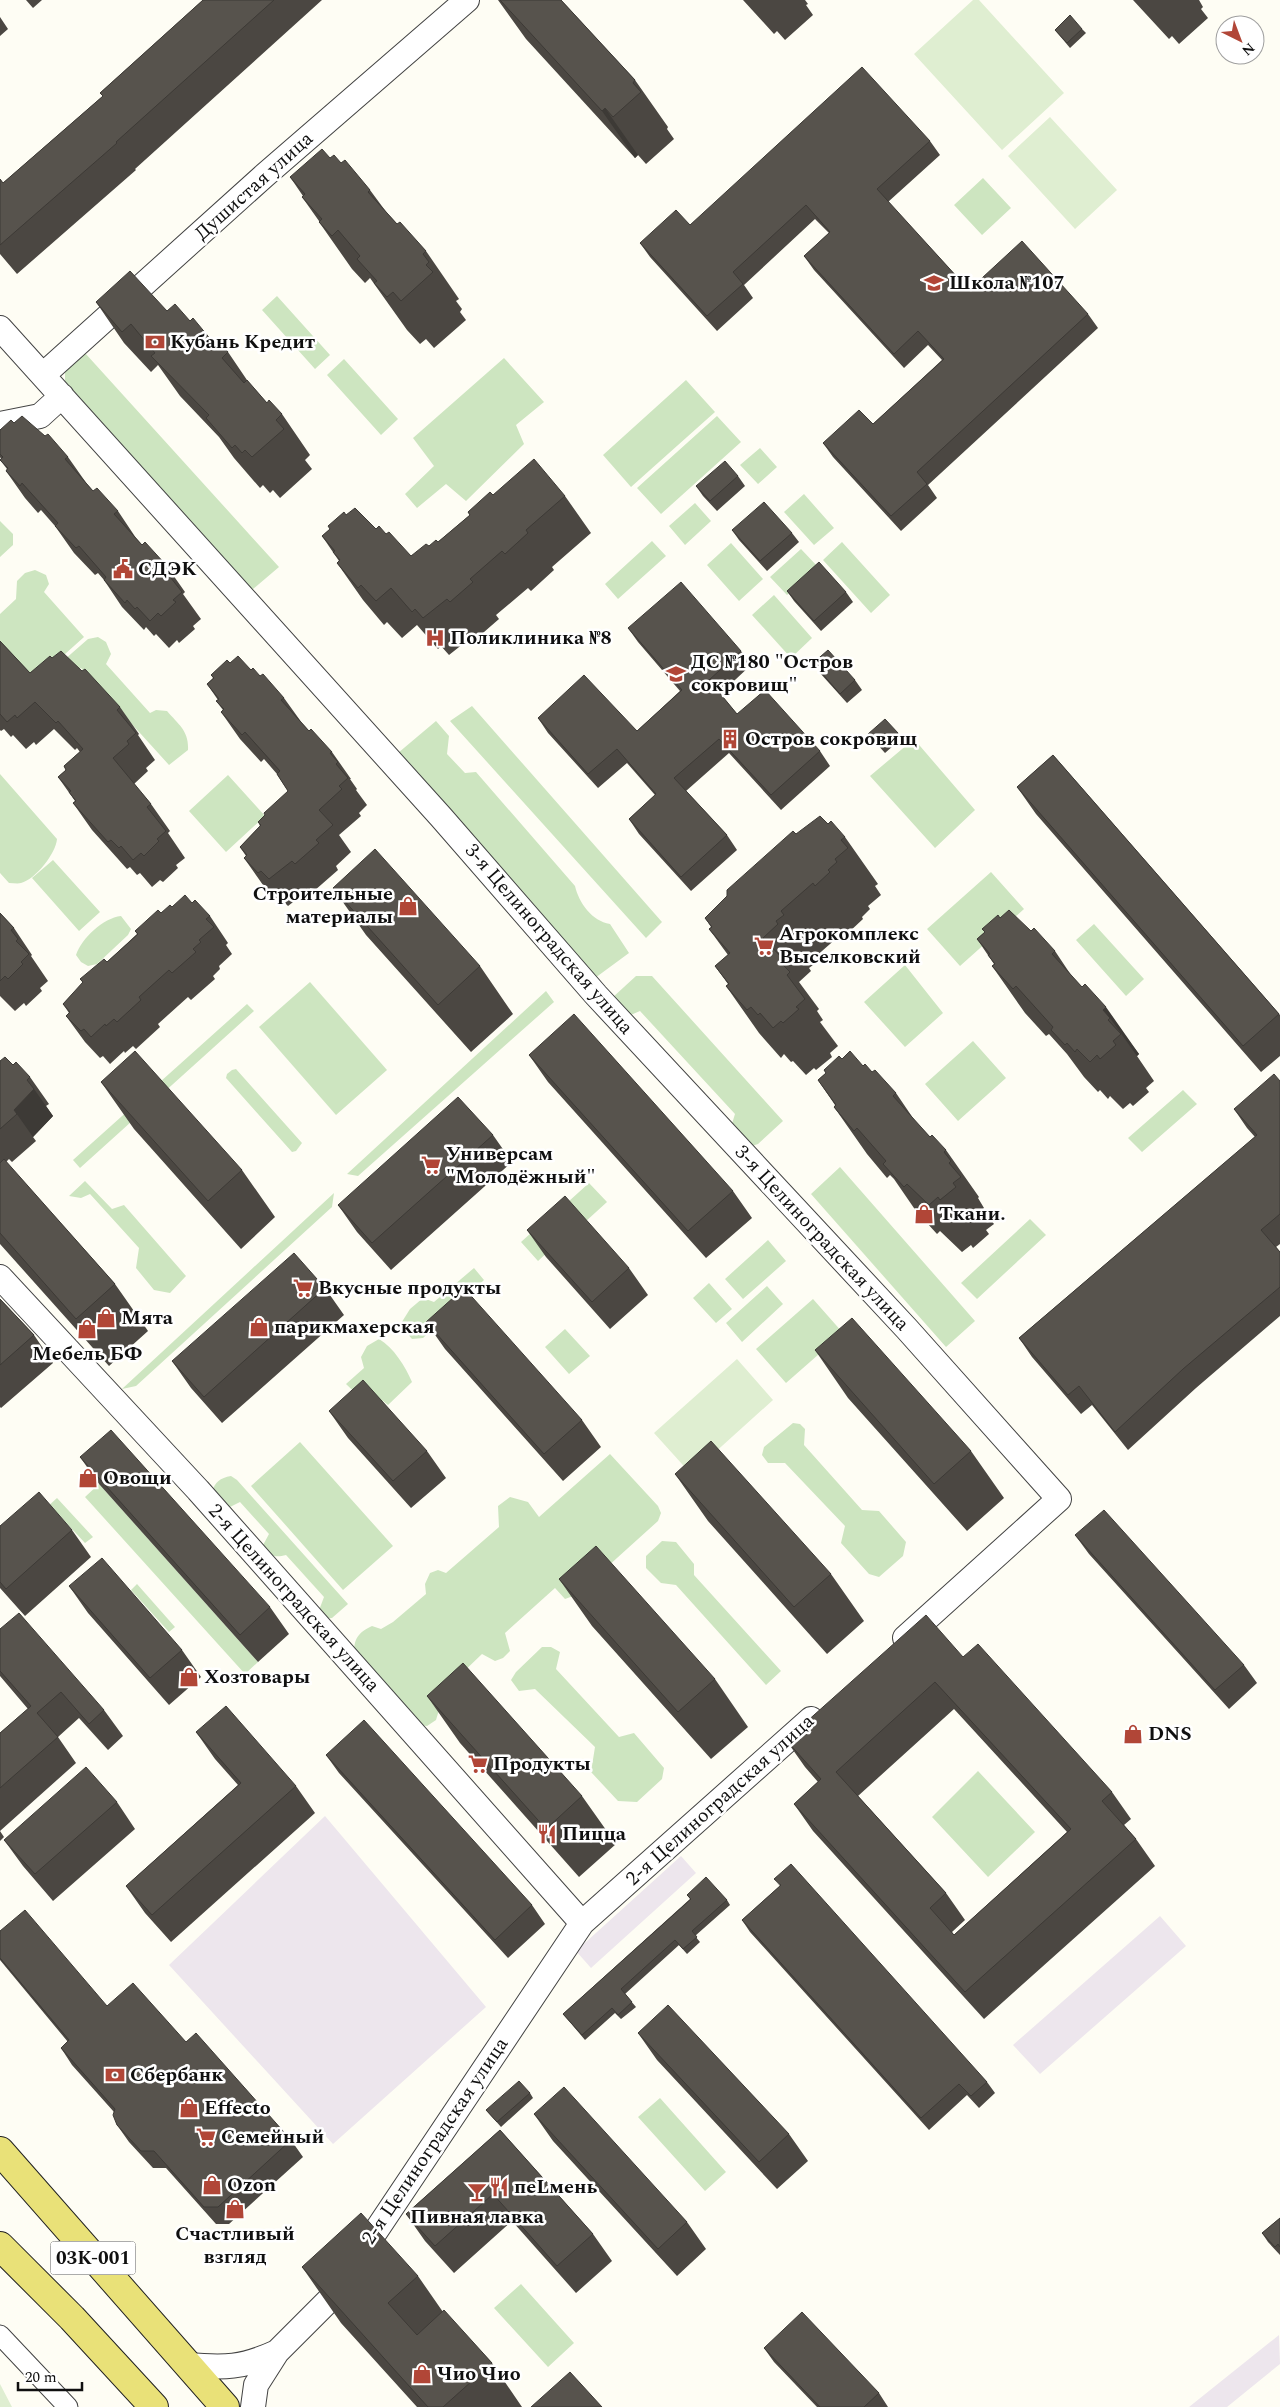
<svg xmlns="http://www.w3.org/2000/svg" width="1280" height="2407" viewBox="0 0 1280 2407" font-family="Spectral,serif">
<rect width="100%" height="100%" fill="#fefdf4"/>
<path fill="#ede6ed" d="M325,1816L486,2007L333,2144L169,1965Z
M681,1856L696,1873L591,1968L576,1951Z
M1160,1916L1186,1946L1040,2074L1013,2045Z
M1279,2335L1280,2364L1227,2407H1189Z"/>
<path fill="#cde5c0" d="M983,178L1011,208L982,235L954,205Z
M277,296L330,355L315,369L262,310Z
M85,353L279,567L253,589L243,586L65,385V369Z
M504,358L544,402L516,425L524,444L466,501L446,484L417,508L405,494L434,466L413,438Z
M344,359L398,419L381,435L327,375Z
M686,380L715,412L631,487L603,455Z
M717,416L741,442L661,514L637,488Z
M760,448L777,467L758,484L740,465Z
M804,494L834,528L814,545L784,512Z
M695,503L711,521L685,545L669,526Z
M0,521L13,534V545L0,557Z
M652,541L666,556L618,599L605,584Z
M842,542L890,595L871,613L823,560Z
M731,543L763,579L739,601L707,565Z
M801,549L818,567L787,595L770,577Z
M35,570L46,575L49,584L44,592L84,637L35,681L0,644V614L16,599L17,581L25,573Z
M774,595L812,638L791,658L752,615Z
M98,637L106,642L111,654L106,664L150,713L156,710L167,711C179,725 189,731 188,750L169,765L81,668L51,692L40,681L88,639Z
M472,706L662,922L646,938L450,721Z
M436,721L449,736L447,754L465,773L476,772L575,886C579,903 592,921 610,924L629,953L595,978L398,753Z
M914,739L975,810L935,848L870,776Z
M0,774L57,839C56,853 36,879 21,883C18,884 13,883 9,883L0,873Z
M228,775L265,816L226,852L189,811Z
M53,860L100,912L79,931L32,878Z
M991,872L1024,909L960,966L927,929Z
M121,916L131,929L128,935L97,964L88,966L81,962L76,955C82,938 103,918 121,916Z
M1094,924L1144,979L1126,996L1076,940Z
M905,965L943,1013L905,1047L864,1002Z
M636,976H652L783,1121L758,1144L746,1148L730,1130L735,1114L640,1011L626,1017L612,998Z
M310,982L387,1070L336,1115L259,1027Z
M546,991L554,1002L358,1176L347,1174Z
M247,1004L254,1011L80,1168L73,1160Z
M973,1041L1006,1078L958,1121L925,1084Z
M236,1069L302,1143L296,1151L292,1152L226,1078L227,1074L232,1070Z
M1183,1090L1197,1104L1142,1152L1128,1138Z
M840,1167L975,1321L946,1347L811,1194Z
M85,1181L112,1209L124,1205L186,1276L170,1293L154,1290L136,1268L139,1248L90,1194L81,1198L69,1196Z
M589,1183L607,1202L585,1222L568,1202Z
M334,1193L332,1207L136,1386L122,1389Z
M562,1205L579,1223L538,1261L521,1242Z
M1030,1219L1046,1235L977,1299L961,1283Z
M768,1240L786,1261L743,1299L725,1279Z
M474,1268L484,1280L423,1338L412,1339L400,1325L410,1309L423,1298L434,1302Z
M709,1283L732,1309L716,1323L693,1298Z
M767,1286L783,1304L742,1342L726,1323Z
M813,1299L843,1333L786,1383L756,1349Z
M565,1329L590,1356L569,1374L545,1347Z
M379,1339C394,1348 405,1366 412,1382L388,1405L383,1401L373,1410L346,1384L364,1368L361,1357L367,1346Z
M793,1423L800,1424L805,1429L804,1445L862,1510L879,1511L906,1542L903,1556L879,1577L869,1574L841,1543L845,1526L785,1463H768L762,1455L764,1447Z
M300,1442L393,1546L343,1590L251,1486Z
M610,1454L658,1506L661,1513L658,1521L576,1595L565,1599L555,1588L505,1633L510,1651L503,1658L495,1661L482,1654L433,1701L439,1710L436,1720L427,1726L419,1725L354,1654C354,1638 358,1633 372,1626L381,1629L393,1622L426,1594L425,1584L430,1573L438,1570L446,1573L499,1527L498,1506L510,1497L528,1502L539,1517Z
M231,1476L237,1480L348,1604L332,1618L323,1619L318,1613L324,1597L286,1555C275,1558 270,1556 262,1547L269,1534L240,1502L228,1508L212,1492C215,1482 220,1478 231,1476Z
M99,1484L258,1662L245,1674L85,1497Z
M57,1498L93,1537L85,1543L58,1514L0,1567V1550Z
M662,1541L676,1542L694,1564V1575L781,1671L766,1685L676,1585L661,1583L646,1568V1556Z
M137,1584L175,1627L169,1632L131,1590Z
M542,1647H551L560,1652L556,1669L619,1737L634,1733L664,1768L662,1779L637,1802L618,1801L591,1772L595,1747L535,1689L519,1691L511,1680L516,1672Z
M978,1771L1035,1832L988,1877L932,1817Z
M660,2098L726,2172L705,2191L638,2117Z
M521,2284L574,2343L548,2367L494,2308Z"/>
<path fill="#dfeed1" d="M973,0H979L1064,93L1002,150L914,54Z
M1050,117L1117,190L1075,229L1008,156Z
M737,1359L773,1400L691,1474L654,1433Z
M0,2384L12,2407H0Z"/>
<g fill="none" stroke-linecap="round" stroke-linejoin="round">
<defs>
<path id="pedestrian" d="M0,2335L68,2407"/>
<path id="minor" d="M0,328L441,817L596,995L907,1329L1059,1499L905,1638
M43,375L265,175L467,0
M0,424L40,416L62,396
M0,1277L198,1490L582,1923
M187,2365C225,2368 242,2368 277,2352
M253,2407L256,2385L277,2352L331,2298L582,1923L811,1719"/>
<path id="primary" d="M0,2151L225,2407
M0,2246L72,2318L154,2407"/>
</defs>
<use href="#pedestrian" stroke="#434343" stroke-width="21"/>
<use href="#minor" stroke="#434343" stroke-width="26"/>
<use href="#primary" stroke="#212121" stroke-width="30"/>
<use href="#pedestrian" stroke="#fff" stroke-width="19"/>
<use href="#minor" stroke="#fff" stroke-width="24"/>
<use href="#primary" stroke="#e9e178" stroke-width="28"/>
</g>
<path fill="#4b4742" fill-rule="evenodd" d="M26,0H42L33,8Z
M203,0H322L135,169L136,170L17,274L0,254V179L3,183L103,96L100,93Z
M498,0H561L635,80L668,127L667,129L674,139L646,164L638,155L635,158L526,39Z
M743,0H805L808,4L806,5L813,15L785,40L777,31L774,34Z
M1133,0H1199L1203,7L1201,9L1208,18L1179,44L1172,36L1169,39Z
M0,17L8,29L0,36Z
M1082,29L1086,33L1070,48L1055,30Z
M930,141L940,155L888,202L969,290L1088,314L1098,328L928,485L937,498L901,531L833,457L823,443L873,424L942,360L928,345L904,368L814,270L804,256L829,233L815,219L744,285L753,298L717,331L650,257L640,243L690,225Z
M330,158L341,163L370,190L387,213L397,224L426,251L459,299L456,301L462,309L460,312L466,320L434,348L426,339L420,344L407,330L370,278L365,283L352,269L319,222V221L302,197L303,196L290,177Z
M96,302L167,311L190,321L212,341L228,352L249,383L267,403L282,414L310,455L305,460L312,469L280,498L273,490L270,493L263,485L260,488L234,458L219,437L180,396L158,365L151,372L124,343Z
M14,423L45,436L68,457L87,484L93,491L118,511L136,538L142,545L166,565L185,592L183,594L201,619L193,626L195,629L179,643L177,640L169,648L156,634L154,636L146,627L144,630L122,607L104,580L98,573L95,575L74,553L55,526L41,510L38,513L25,498L6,471L7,469L0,460L1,459L0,457V430Z
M738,476L745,486L717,511L703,496L696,486Z
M493,495L565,496L591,533L552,567L554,570L531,591L528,588L496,615L499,619L476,639L473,636L449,655L441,646L438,649L417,625L402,638L387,622L384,625L363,600L337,563L339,561L322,536L346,515L386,534L411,556L429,546L438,542L470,515L468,512Z
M732,530L792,533L799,542L767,571L739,540Z
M787,591L846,592L853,602L821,631L794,601Z
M628,628L741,651L751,665L720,694L737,714L820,751L830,766L781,810L729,753L686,791L727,835L737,850L691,891L639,834L629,819L655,795L627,763L598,788L548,733L538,718L637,731L680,691L638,642Z
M0,641L30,673L52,658L120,707L139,734L138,735L155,760L146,768L148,771L134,784L151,804L170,831L168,833L185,858L176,865L178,868L163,882L160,880L152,887L140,873L137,875L130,867L127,869L92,830L73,803L75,801L58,777L66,770L64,766L80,752L77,748L75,750L54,729L36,745L34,742L26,749L13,735L11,737L4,729L1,731L0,730Z
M230,663L251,670L260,676L284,698L302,723L309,731L332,752L351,779H350L357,789L356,790L367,805L359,813L361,816L339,835L351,852L336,866L338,870L314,891L311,888L288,906L280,898L277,900L263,885L244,858L246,856L240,847L260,826L258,822L288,791L277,774L264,759L261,762L240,739L221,712L223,710L216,701L218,700L207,684L213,678L211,675Z
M813,663L855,680L862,690L847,703L820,673Z
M898,733L902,738L885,753L868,734Z
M1053,755L1280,1015V1056L1261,1072L1036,814L1017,787Z
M828,824L845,837L878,884L875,886L881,895L868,906L870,909L862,917L863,919L848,933L846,930L814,958L817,962L809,968L811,971L799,982L819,1009L817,1011L823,1020L820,1022L838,1046L830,1053L832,1057L816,1070L814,1068L806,1075L793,1061L791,1062L784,1054L781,1058L759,1033L726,986L728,984L715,966L728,955L709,929L711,927L705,918L796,834Z
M333,888L480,966L513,1014L471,1052L366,935Z
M192,903L210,916L228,943L226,945L232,954L219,966L220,969L213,976L215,979L191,1000L188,997L158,1024L160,1027L136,1049L133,1046L125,1053L124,1051L110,1064L103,1056L100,1058L85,1042L66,1016L69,1013L63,1004L83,983L80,979L107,962L137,934L135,931L161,913L172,907Z
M0,913L14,928L32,955L31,956L48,981L40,988L42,991L26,1006L24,1003L15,1011L0,996Z
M1000,918L1031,931L1055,951L1073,978L1082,987L1085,984L1139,1054L1137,1056L1154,1081L1146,1088L1149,1092L1133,1106L1130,1103L1123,1109L1110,1096L1108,1099L1100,1090L1098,1092L1084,1077L1067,1054L1049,1034L1046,1036L1025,1013L992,966L994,964L977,939L985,932L982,929Z
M529,1055L733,1191L752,1218L706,1258L548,1082Z
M842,1059L863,1066L872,1072L896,1093L915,1121L930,1137L946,1150L979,1197L978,1198L984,1208L983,1209L994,1224L986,1230L989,1234L973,1248L971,1245L962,1252L940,1231L937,1234L916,1211L894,1179L890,1175L887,1178L867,1154L834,1107L835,1105L818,1080L826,1073L824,1070Z
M0,1061L13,1065L30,1077L49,1104L46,1106L53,1116L33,1137L36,1141L12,1162L9,1159L6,1162L115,1284L148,1331L109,1366L0,1244Z
M1280,1081V1244L1276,1247L1280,1252V1316L1196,1388L1128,1450L1092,1405L1081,1414L1032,1357L1019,1338L1255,1137L1247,1128L1234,1109Z
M101,1082L242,1170L275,1217L241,1249L134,1129Z
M493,1135L512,1162L391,1270L357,1232L338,1205Z
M527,1230L629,1268L648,1295L610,1329L546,1257Z
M325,1288L344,1315L222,1423L191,1388L172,1361Z
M0,1299L34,1335L53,1363L1,1408L0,1407Z
M426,1322L582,1420L601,1447L563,1481L445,1349Z
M815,1350L971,1451L1004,1498L967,1531L848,1398Z
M329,1411L427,1451L446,1478L411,1508L348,1438Z
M80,1457L270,1607L289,1634L258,1662L99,1484Z
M675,1474L831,1574L864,1621L827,1654L708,1521Z
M0,1526L72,1530L91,1557L25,1616L0,1588Z
M1075,1535L1244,1665L1257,1683L1229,1709L1089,1554Z
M559,1579L715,1679L748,1727L711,1759L592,1626Z
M69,1586L182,1650L201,1677L169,1705L88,1613Z
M0,1629L104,1710L123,1736L108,1750L79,1718L58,1737L76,1763L0,1831V1733L28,1709L0,1676Z
M963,1657L1112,1792L1131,1819L1124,1825L1136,1839L1155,1866L984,2019L813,1831L794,1804L818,1782L805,1767L786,1740ZM954,1709L1067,1832L954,1935L952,1932L965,1920L946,1893L858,1796Z
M427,1696L582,1796L616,1844L579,1877L460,1743Z
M196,1732L296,1786L315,1813L171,1942L145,1913L126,1886L238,1785L215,1759Z
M326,1755L532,1905L545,1924L508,1958L339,1773Z
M117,1802L135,1829L53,1901L23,1866L4,1840Z
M0,1831L4,1837L0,1841Z
M774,1879L987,2082L995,2093L979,2108L967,2095L929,2130L750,1932L742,1920L780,1886Z
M687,1895L727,1900L730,1905L695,1936L700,1942L687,1954L679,1945L625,1994L636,2007L621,2019L615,2013L585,2040L563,2014L690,1899Z
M0,1931L107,2006L186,2042L291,2140L303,2157L229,2224H216L166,2168H153L129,2142L117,2125L114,2112L72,2065L61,2048L68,2042L0,1960Z
M638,2033L789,2134L808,2161L777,2189L657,2060Z
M530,2093L533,2098L501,2127L486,2110Z
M534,2114L687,2222L706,2249L677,2276L553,2141Z
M500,2130L593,2234L612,2261L576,2293L512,2221L454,2273L425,2241L406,2214Z
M1280,2218V2255L1268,2242L1262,2233Z
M302,2267L418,2276L443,2312L492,2363L522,2407H417L341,2323Z
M764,2348L879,2393L888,2407H817L774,2362Z"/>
<path fill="#3d3a36" d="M605,108L638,155L635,158L602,111Z
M1106,1007L1139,1054L1137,1056L1110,1018L1103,1010Z
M34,1089L53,1116L33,1137L14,1110Z"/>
<path fill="#57534d" stroke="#3d3a36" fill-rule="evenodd" d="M203,0H274L116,142L117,143L0,245V179L3,183L103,96L100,93Z
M500,0H561L635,80L633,83L641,92L613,117L605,108L602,111Z
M1070,15L1082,29L1067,43L1055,30Z
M862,67L930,141L877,189L969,290L1022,241L1088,314L917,472L927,484L891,516L823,443L859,410L873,424L944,359L918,331L894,354L804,256L830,232L806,205L733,272L743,284L707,316L640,243L676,210L690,225Z
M322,149L330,158L334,155L341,163L345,160L370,190L368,192L397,224L400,222L426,251L423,254L429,262L426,265L433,272L401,301L393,292L387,297L374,283L377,281L357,259L360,256L338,230L332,236L319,222L322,219L302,197L305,194L290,177Z
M130,271L167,311L175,304L190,321L193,318L212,341L216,338L228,352L222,358L244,383L247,380L267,403L269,400L282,414L276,420L284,429L252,457L245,450L242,453L235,445L232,448L206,418L209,415L151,356L155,353L131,324L122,332L96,302Z
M22,416L45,436L48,434L68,457L65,459L93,491L97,488L118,511L114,514L142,545L145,542L166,565L163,568L182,592L173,600L176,602L161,616L158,613L150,621L137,607L135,609L127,600L125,603L104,580L106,577L79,546L76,548L55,526L58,523L22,483L20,486L6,471L8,468L0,460L3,457L0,454V430L11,420L14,423Z
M534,459L565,496L526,530L528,533L505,554L502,551L470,579L473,582L450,602L447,599L423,618L415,609L412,612L391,588L376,601L361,585L358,588L337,563L340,560L333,552L335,551L322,536L330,529L328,526L344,512L346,515L355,508L376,529L379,526L386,534L389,532L411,556L426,544L429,546L436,540L438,542L470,515L468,512L490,492L493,495Z
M725,461L738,476L710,501L696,486Z
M764,502L792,533L760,561L732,530Z
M819,562L846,592L814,621L787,591Z
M681,582L741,651L709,680L737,714L765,690L820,751L771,795L719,739L674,778L727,835L681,877L629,819L656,794L617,749L588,774L538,718L584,675L637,731L682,690L628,628Z
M0,641L30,673L50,656L52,658L61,651L82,671L85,669L120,707L117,710L136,733L127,741L129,744L113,758L151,804L147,807L166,831L157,839L159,841L144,856L141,853L133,860L121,846L119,848L111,840L108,842L73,803L76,801L69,792L71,791L58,777L66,770L64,766L83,749L58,721L56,723L35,702L17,718L15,715L7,722L0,714Z
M828,650L855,680L840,694L813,663Z
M238,656L251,670L253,668L260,676L263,674L284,698L281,700L309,731L311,729L332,752L330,753L338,762L336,764L348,778L339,786L342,789L319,810L333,825L316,840L319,843L295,864L292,861L269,879L261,871L258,873L244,858L247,855L240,847L261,825L258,822L265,815L264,813L288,791L277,774L280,771L245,732L242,735L221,712L224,709L216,701L219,699L207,684L214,678L211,675L227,660L230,663Z
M885,719L898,733L882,748L868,734Z
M1053,755L1279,1014L1243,1046L1017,787Z
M820,816L828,824L831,821L845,837L841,840L848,848L835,859L837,862L828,870L830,872L815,886L813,883L781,911L784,915L776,921L778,924L763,938L786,962L783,965L790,972L787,975L805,999L796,1007L799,1009L783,1023L781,1021L773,1028L760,1013L758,1015L751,1007L747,1010L726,986L729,984L715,966L730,953L709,929L712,927L705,918L727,896V890L793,831L796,834Z
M375,849L480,966L438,1005L333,888Z
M185,895L192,903L195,900L210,916L206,919L214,927L199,940L201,942L193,949L196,952L172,973L169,970L139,997L141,1000L117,1022L114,1019L106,1026L105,1024L91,1037L84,1029L81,1031L66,1016L70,1012L63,1004L83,982L80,979L104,959L107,962L138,934L135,931L158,910L161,913L170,905L172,907Z
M1009,910L1031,931L1034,928L1055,951L1052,954L1082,987L1085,984L1106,1007L1103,1010L1110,1018L1108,1020L1121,1034L1113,1041L1116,1045L1100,1059L1097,1055L1090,1062L1077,1049L1075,1052L1067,1043L1065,1045L1051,1030L1053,1027L1016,986L1013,989L992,966L995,964L988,955L990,954L977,939L985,932L982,929L998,915L1000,918Z
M0,913L14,928L11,930L18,939L16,941L29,954L21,962L23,964L8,979L5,976L0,981Z
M574,1014L733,1191L688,1231L529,1055Z
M135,1051L242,1170L208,1201L101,1082Z
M850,1051L863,1066L865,1064L872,1072L875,1070L896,1093L893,1096L930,1137L932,1135L946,1150L944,1152L951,1161L949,1163L961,1177L953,1183L956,1187L940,1200L938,1197L929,1205L907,1184L904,1187L883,1164L886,1161L857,1128L854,1131L834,1107L836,1105L818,1080L826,1073L824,1070L839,1056L842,1059Z
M5,1057L13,1065L16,1062L30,1077L27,1080L34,1089L14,1110L17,1114L0,1129V1061Z
M1274,1074L1280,1081V1214L1261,1230L1280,1252V1287L1183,1369L1115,1432L1079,1386L1068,1395L1019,1338L1257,1135L1234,1109Z
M458,1097L493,1135L372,1243L338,1205Z
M4,1159L115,1284L76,1319L0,1233V1163Z
M565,1196L629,1268L592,1302L527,1230Z
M294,1253L325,1288L204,1397L172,1361Z
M464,1288L582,1420L544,1454L426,1322Z
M0,1299L34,1335L0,1365Z
M852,1318L971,1451L934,1484L815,1350Z
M363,1380L427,1451L393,1481L329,1411Z
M111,1430L270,1607L240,1635L80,1457Z
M711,1441L831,1574L794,1607L675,1474Z
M39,1492L72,1530L6,1589L0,1582V1526Z
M1104,1510L1244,1665L1215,1690L1075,1535Z
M596,1546L715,1679L678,1712L559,1579Z
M102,1558L182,1650L150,1678L69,1586Z
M19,1613L104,1710L89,1724L61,1692L37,1713L58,1737L0,1788V1733L31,1706L0,1671V1629Z
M926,1615L963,1657L978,1644L1112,1792L1102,1801L1136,1839L965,1992L794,1804L821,1779L786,1740ZM935,1682L1071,1829L954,1935L930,1908L946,1893L836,1772Z
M463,1663L582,1796L546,1829L427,1696Z
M226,1706L296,1786L152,1915L126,1886L241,1783L196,1732Z
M364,1720L532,1905L495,1940L326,1755Z
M86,1767L117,1802L35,1874L4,1840Z
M791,1864L987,2082L971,2096L959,2084L921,2118L742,1920L781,1885L774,1879Z
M706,1877L727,1900L692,1931L697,1937L683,1949L675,1940L621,1989L632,2002L618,2015L612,2008L582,2035L563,2014L691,1899L687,1895Z
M25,1910L107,2006L133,1983L186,2042L196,2033L291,2140L218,2207H204L154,2151H141L117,2125L113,2115L115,2109L61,2048L69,2040L0,1958V1931Z
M668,2005L789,2134L759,2162L638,2033Z
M519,2081L530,2093L497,2122L486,2110Z
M564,2087L687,2222L658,2249L534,2114Z
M500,2130L593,2234L557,2266L493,2194L435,2246L406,2214Z
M361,2213L418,2276L388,2303L417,2335L444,2310L492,2363L443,2407H428L302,2267Z
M1280,2218V2247L1278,2244L1275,2247L1262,2233Z
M802,2312L879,2393L864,2407H820L764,2348Z
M570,2372L602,2407H531Z"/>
<defs>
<symbol id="school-bare" viewBox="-9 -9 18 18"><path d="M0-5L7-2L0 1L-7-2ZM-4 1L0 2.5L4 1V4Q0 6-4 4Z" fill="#b14637" stroke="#fff" stroke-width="2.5" paint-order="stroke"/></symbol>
<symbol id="bank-bare" viewBox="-9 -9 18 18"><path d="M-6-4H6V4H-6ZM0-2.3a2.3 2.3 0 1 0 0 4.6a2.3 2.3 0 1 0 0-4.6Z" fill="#b14637" stroke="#fff" stroke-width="2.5" paint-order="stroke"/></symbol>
<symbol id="civic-bare" viewBox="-9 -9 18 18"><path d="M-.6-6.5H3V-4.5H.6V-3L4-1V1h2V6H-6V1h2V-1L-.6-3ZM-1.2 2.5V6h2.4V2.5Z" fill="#b14637" stroke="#fff" stroke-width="2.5" paint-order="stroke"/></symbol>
<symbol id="hospital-bare" viewBox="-9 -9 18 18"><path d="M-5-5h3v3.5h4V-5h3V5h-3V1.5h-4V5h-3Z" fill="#b14637" stroke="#fff" stroke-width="2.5" paint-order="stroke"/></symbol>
<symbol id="building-bare" viewBox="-9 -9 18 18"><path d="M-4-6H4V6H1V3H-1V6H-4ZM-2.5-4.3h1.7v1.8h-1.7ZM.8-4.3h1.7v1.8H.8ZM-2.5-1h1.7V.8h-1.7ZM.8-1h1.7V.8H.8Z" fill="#b14637" stroke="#fff" stroke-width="2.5" paint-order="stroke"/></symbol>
<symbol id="shop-bare" viewBox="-9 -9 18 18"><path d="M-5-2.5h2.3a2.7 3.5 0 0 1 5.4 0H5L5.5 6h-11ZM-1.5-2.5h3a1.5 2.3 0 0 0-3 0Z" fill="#b14637" stroke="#fff" stroke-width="2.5" paint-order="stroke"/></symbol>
<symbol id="supermarket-bare" viewBox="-9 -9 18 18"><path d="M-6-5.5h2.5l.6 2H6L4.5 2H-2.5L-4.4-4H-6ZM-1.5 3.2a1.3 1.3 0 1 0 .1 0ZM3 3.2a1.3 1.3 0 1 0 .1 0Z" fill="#b14637" stroke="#fff" stroke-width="2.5" paint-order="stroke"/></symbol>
<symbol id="restaurant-bare" viewBox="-9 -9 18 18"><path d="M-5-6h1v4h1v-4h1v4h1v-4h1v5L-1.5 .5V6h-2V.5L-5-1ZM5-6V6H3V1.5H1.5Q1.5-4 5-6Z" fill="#b14637" stroke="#fff" stroke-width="2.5" paint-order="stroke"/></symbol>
<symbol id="bar-bare" viewBox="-9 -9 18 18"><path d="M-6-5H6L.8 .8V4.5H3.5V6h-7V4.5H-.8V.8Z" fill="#b14637" stroke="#fff" stroke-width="2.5" paint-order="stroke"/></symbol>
</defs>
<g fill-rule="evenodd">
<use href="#school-bare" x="920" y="269" width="28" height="28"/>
<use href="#bank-bare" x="141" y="328" width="28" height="28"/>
<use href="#civic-bare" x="109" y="555" width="28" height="28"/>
<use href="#hospital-bare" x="421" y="624" width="28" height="28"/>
<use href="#school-bare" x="662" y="660" width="28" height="28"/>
<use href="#building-bare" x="716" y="725" width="28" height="28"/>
<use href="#shop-bare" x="394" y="892" width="28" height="28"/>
<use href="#supermarket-bare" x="750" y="932" width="28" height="28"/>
<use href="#supermarket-bare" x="417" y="1151" width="28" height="28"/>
<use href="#shop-bare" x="910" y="1200" width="28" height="28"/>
<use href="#supermarket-bare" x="289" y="1274" width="28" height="28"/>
<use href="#shop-bare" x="92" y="1304" width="28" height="28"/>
<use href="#shop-bare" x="245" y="1313" width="28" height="28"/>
<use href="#shop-bare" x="73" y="1315" width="28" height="28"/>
<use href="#shop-bare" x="74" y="1464" width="28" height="28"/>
<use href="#shop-bare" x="175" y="1663" width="28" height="28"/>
<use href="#shop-bare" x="1119" y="1720" width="28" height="28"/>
<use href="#supermarket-bare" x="464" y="1750" width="28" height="28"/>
<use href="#restaurant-bare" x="533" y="1820" width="28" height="28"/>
<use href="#bank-bare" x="101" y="2061" width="28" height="28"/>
<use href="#shop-bare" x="175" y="2094" width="28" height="28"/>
<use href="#supermarket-bare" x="192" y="2123" width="28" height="28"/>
<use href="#shop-bare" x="198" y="2171" width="28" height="28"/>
<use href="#restaurant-bare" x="485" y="2173" width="28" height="28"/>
<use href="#bar-bare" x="463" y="2178" width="28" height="28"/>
<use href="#shop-bare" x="221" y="2195" width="28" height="28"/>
<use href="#shop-bare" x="408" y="2360" width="28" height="28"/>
</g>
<g text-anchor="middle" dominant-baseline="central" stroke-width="5" stroke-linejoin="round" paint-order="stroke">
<rect fill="#fff" stroke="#585858" stroke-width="1" x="50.5" y="2241.5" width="85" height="33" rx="4"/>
<g font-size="19" font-weight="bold" fill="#101010">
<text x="93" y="2258">03К-001</text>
</g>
<g font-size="20" fill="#101010" stroke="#fff">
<text transform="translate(254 186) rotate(-42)">Душистая улица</text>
<text transform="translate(549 939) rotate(49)">3-я Целиноградская улица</text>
<text transform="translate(822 1238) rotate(47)">3-я Целиноградская улица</text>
<text transform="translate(294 1598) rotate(48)">2-я Целиноградская улица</text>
<text transform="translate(720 1800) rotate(-42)">2-я Целиноградская улица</text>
<text transform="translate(435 2141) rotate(-56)">2-я Целиноградская улица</text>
</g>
<g font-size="20" font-weight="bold" fill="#101010" stroke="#fff" text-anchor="start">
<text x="949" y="283">Школа №107</text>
<text x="170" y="342">Кубань Кредит</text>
<text x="138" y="569">СДЭК</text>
<text x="450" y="638">Поликлиника №8</text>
<text x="691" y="662">ДС №180 "Остров<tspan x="691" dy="23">сокровищ"</tspan></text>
<text x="745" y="739">Остров сокровищ</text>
<text x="393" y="894" text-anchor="end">Строительные<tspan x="393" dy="23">материалы</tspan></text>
<text x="779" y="934">Агрокомплекс<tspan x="779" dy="23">Выселковский</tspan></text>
<text x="446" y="1154">Универсам<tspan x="446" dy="23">"Молодёжный"</tspan></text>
<text x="939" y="1214">Ткани.</text>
<text x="318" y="1288">Вкусные продукты</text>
<text x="121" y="1318">Мята</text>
<text x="274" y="1327">парикмахерская</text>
<text x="87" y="1354" text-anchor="middle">Мебель БФ</text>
<text x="103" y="1478">Овощи</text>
<text x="204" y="1677">Хозтовары</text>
<text x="1148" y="1734">DNS</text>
<text x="493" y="1764">Продукты</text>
<text x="562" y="1834">Пицца</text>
<text x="130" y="2075">Сбербанк</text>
<text x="204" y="2108">Effecto</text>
<text x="221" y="2137">Семейный</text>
<text x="227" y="2185">Ozon</text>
<text x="514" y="2187">пеLмень</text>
<text x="477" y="2217" text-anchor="middle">Пивная лавка</text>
<text x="235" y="2234" text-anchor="middle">Счастливый<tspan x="235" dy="23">взгляд</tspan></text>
<text x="437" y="2374">Чио Чио</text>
</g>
</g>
<g transform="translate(1240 40) rotate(138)"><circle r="24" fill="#ffffff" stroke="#9f9f9f"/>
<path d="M0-4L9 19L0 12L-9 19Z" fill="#b14637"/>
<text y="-8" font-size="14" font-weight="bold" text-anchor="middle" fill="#101010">N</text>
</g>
<path d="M18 2382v8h64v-8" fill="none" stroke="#101010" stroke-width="2.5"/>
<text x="25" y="2382" font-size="15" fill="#101010" stroke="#ffffff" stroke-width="4" paint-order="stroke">20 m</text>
</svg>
